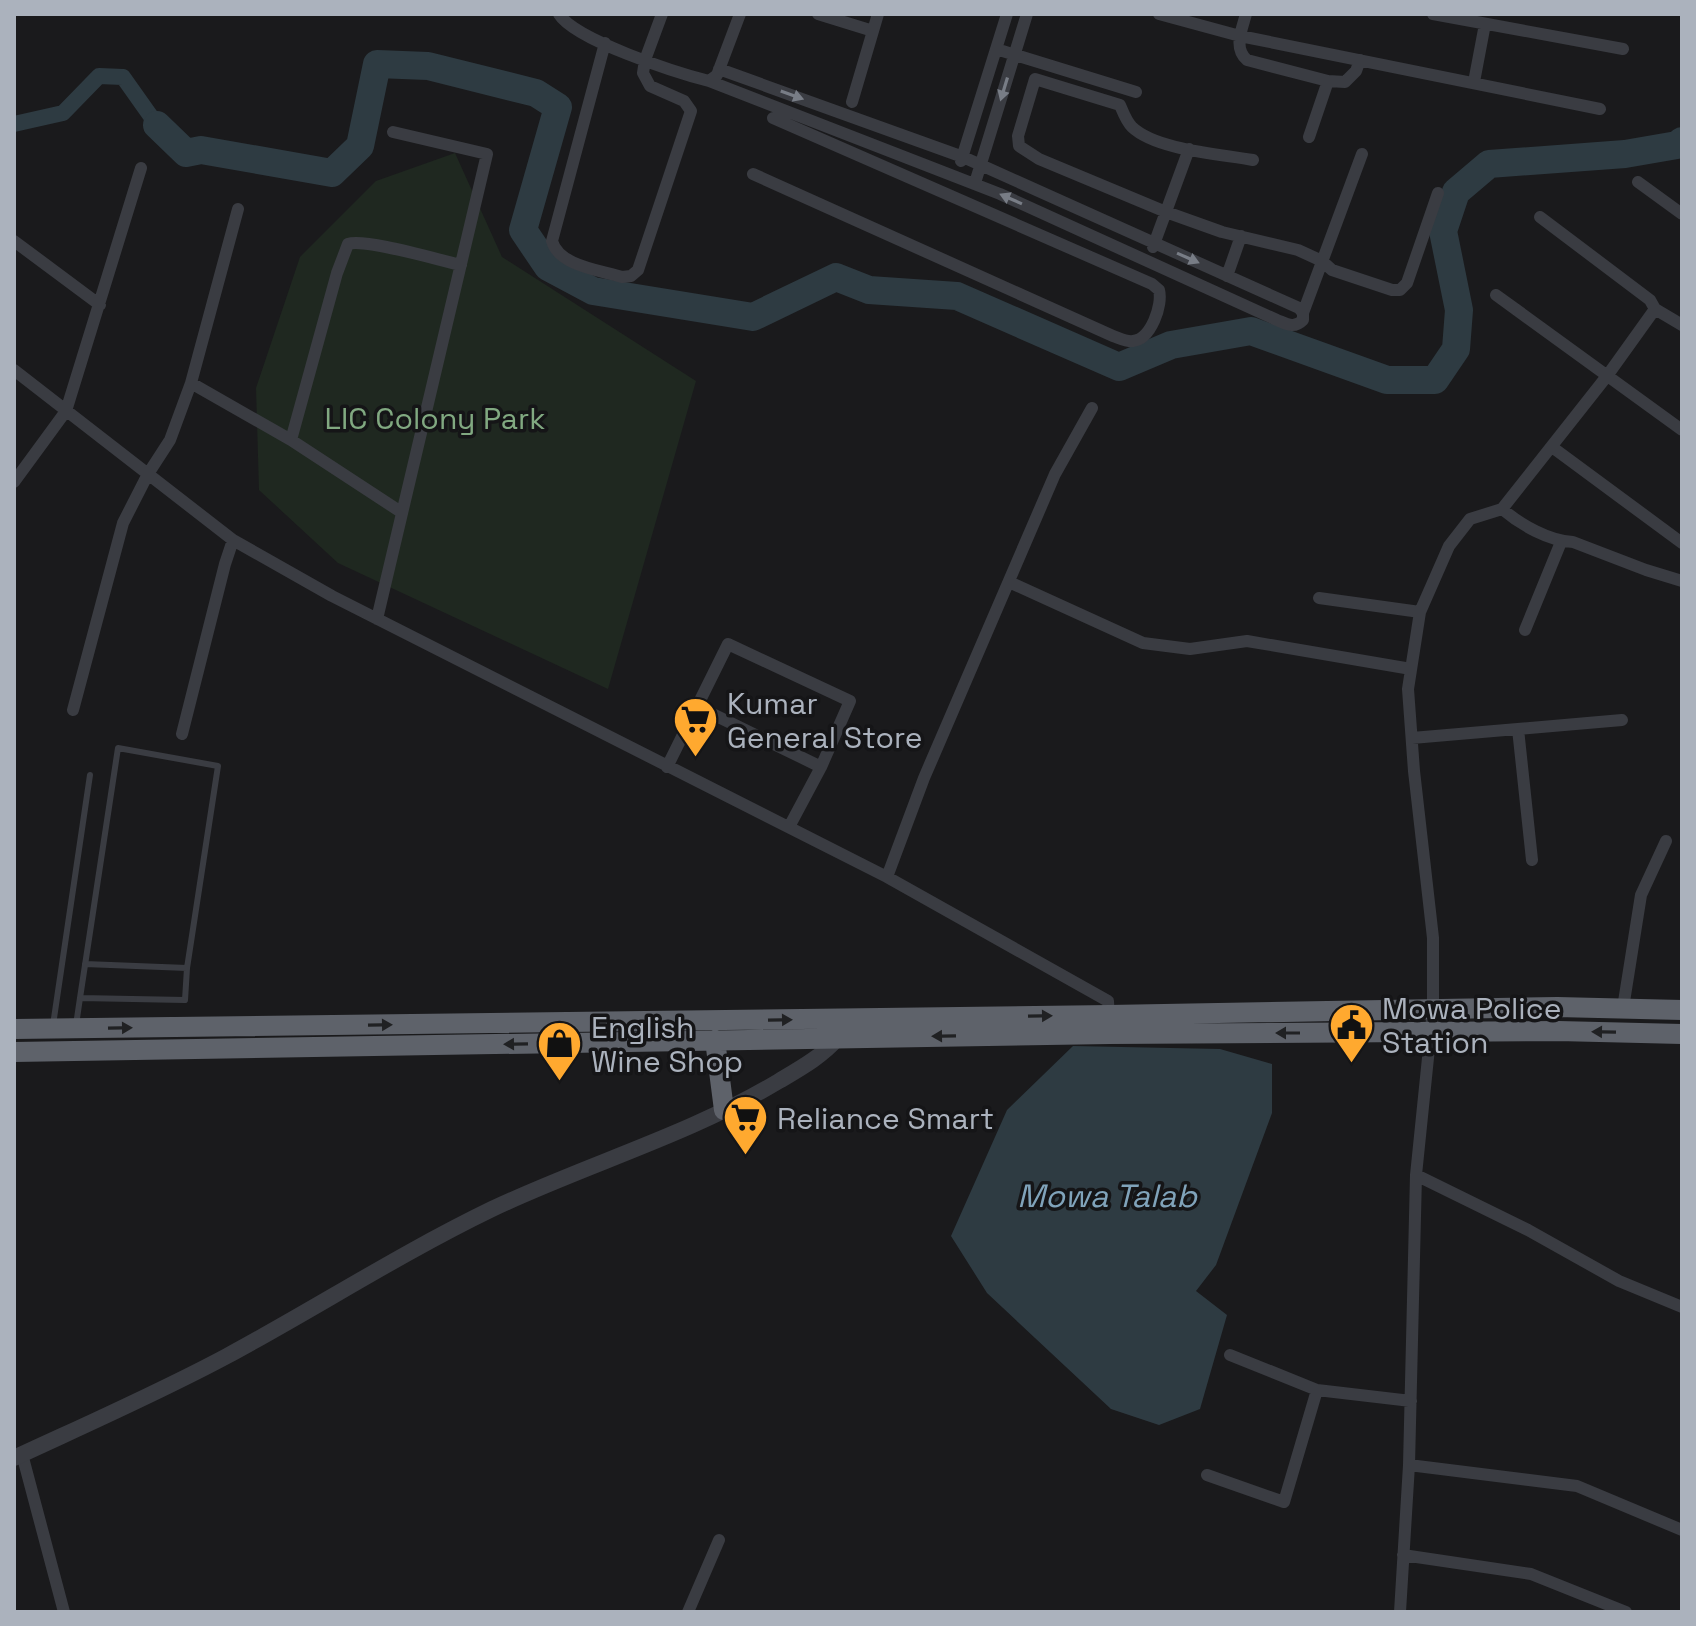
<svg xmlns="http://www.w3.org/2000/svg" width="1696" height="1626" viewBox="0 0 1696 1626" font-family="'Space Grotesk',sans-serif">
<rect width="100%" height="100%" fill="#1a1a1c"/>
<path fill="#1f2820" d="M455,153L502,257L696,381L608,689L338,563L259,490L256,388L300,257L376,181Z"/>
<path fill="#2e3b42" d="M1073,1046L1220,1049L1272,1064V1113L1216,1265L1196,1291L1227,1315L1200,1409L1159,1425L1111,1409L987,1293L951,1236L1007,1110Z"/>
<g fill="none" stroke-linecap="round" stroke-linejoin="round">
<path stroke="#2e3b42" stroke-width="16" d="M14,124L63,113L99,76L123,77L157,125"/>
<path stroke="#2e3b42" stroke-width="28" d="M157,125L186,153L201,150L332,173L360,146L377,64L428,66L536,93L558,107L523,230L548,267L593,291L753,317L836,277L869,290L957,296L1119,367L1171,345L1251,331L1387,380H1435L1456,349L1459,310L1443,231L1456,192L1489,164L1625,154L1677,145L1682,141"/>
<path stroke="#3a3c42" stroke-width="6" d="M80,998L185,1000L187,968
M53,1025L90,775
M76,1025L80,998L118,748L218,766L187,968L85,964"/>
<path stroke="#3a3c42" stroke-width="12" d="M559,14C575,40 677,73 709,81L717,75L740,14
M818,14L873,31
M1159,14L1240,36L1600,109
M1246,14C1242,29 1233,48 1247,60L1328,81L1345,82L1356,71L1360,60
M1433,14L1623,49
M605,43L552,241C559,266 600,270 622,277L631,276L638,270L691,111L684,101L650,86L643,73L645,60L662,14
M996,49L1136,92
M709,81L1000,194L1277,320C1287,324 1294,329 1303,320V313L1299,308L963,157L719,69
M1474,82L1485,24
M852,102L878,14
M1309,137L1328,81
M1253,160C1220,154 1156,150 1132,127C1126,121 1123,112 1120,105L1035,79L1018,136L1019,146L1039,159L1166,212L1222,232L1298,250L1322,261L1332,270L1392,290H1400L1407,283L1438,193
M961,161L1007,14
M753,174L1113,336C1119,338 1127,342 1133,341C1151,339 1163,305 1159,290L1152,284L773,118
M1638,182L1682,214
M975,183L1027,14
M1540,217L1650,300L1655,309L1682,325
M14,241L100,305
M1153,247L1189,149
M1227,276L1241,236
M1496,295L1682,430
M1303,313L1362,154
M14,370L233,540L332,596L887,877L1108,1001L1109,1019
M191,383L291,440
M1552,447L1682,543
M14,482L66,411L141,168
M1502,509C1521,525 1549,541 1573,542L1646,570L1682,581
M401,512L291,440L337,273L348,244C365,238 438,260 461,265
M1009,582L1143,643L1190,649L1247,641L1411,669
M1319,598L1420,612
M377,619L487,154L393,132
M1525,630L1561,542
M698,707L821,767
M73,710L123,523L148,474L170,440L191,383L238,209
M1518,729L1532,860
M182,734L225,564L233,540
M1412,738L1622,720
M667,767L728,644L850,701L821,767L789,827
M887,877L924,778L1055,474L1092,408
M1623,1008L1641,895L1666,841
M1416,1175L1528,1230L1619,1281L1682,1307
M1230,1355L1317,1390L1411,1401
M22,1454L64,1612
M1409,1465L1577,1486L1682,1530
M1207,1475L1284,1502L1317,1390
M1403,1555L1531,1574L1626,1612
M688,1612L719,1540
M1400,1612L1409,1465L1416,1175L1433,1009V938L1414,771L1408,689L1420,612L1449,546L1470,519L1502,509L1607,376L1655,309"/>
<path stroke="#3a3c42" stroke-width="16" d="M14,1458C85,1425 158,1393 227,1356C316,1308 401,1253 492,1209C587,1164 689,1135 779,1081C801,1068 821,1057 838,1038"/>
<path stroke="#5e626a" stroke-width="20" d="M14,1029L1109,1015L1557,1007L1682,1010
M715,1040L724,1110
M14,1052L1110,1034L1558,1031L1682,1034"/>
</g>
<defs><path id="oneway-solid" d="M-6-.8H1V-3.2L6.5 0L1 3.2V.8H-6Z" transform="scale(2)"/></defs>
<g fill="#787d86">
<use href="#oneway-solid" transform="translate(1004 89) rotate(107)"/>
<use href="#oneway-solid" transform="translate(792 95) rotate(20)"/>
<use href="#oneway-solid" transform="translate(1011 199) rotate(-156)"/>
<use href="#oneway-solid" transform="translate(1188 258) rotate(24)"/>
</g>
<g fill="#202123">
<use href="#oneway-solid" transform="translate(1040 1016) rotate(-1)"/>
<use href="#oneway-solid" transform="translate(780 1020) rotate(-1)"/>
<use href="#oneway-solid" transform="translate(380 1025) rotate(-1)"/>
<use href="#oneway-solid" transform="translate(120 1028) rotate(-1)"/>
<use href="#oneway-solid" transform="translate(1604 1032) rotate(-179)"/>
<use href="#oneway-solid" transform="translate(1288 1033) rotate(180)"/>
<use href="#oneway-solid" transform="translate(944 1036) rotate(179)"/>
<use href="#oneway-solid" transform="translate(516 1044) rotate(179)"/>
</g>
<defs>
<symbol id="supermarket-pin" viewBox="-11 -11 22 30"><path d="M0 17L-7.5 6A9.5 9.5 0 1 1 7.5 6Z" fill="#ffa92f" stroke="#151517"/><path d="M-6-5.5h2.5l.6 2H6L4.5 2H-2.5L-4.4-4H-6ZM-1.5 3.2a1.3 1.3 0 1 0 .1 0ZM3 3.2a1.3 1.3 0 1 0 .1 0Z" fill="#111"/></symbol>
<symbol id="civic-pin" viewBox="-11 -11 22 30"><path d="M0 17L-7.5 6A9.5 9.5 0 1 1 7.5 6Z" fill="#ffa92f" stroke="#151517"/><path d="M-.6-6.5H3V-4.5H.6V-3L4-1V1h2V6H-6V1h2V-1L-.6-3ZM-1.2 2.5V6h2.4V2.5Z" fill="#111"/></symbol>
<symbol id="shop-pin" viewBox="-11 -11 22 30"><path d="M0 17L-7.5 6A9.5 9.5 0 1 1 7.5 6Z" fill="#ffa92f" stroke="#151517"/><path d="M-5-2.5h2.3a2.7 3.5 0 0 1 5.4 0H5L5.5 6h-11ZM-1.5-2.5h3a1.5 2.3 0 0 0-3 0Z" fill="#111"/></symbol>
</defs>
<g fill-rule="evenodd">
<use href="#supermarket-pin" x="670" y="694" width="51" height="69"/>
<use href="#civic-pin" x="1326" y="1000" width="51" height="69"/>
<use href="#shop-pin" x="534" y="1018" width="51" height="69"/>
<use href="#supermarket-pin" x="720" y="1092" width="51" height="69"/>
</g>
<g text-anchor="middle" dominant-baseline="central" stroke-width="7" stroke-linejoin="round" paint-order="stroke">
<g font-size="30" fill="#81a981" stroke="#151517">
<text x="435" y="418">LIC Colony Park</text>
</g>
<g font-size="30" fill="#abb2bd" stroke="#151517" text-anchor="start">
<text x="727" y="703">Kumar<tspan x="727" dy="34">General Store</tspan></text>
<text x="1382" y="1008">Mowa Police<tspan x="1382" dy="34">Station</tspan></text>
<text x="591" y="1027">English<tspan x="591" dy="34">Wine Shop</tspan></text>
<text x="777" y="1118">Reliance Smart</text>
</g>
<g font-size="32" font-style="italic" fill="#80a3ba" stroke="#151517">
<text x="1107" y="1196">Mowa Talab</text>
</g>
</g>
<rect width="1696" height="1626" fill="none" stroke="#abb2bd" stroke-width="32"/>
</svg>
